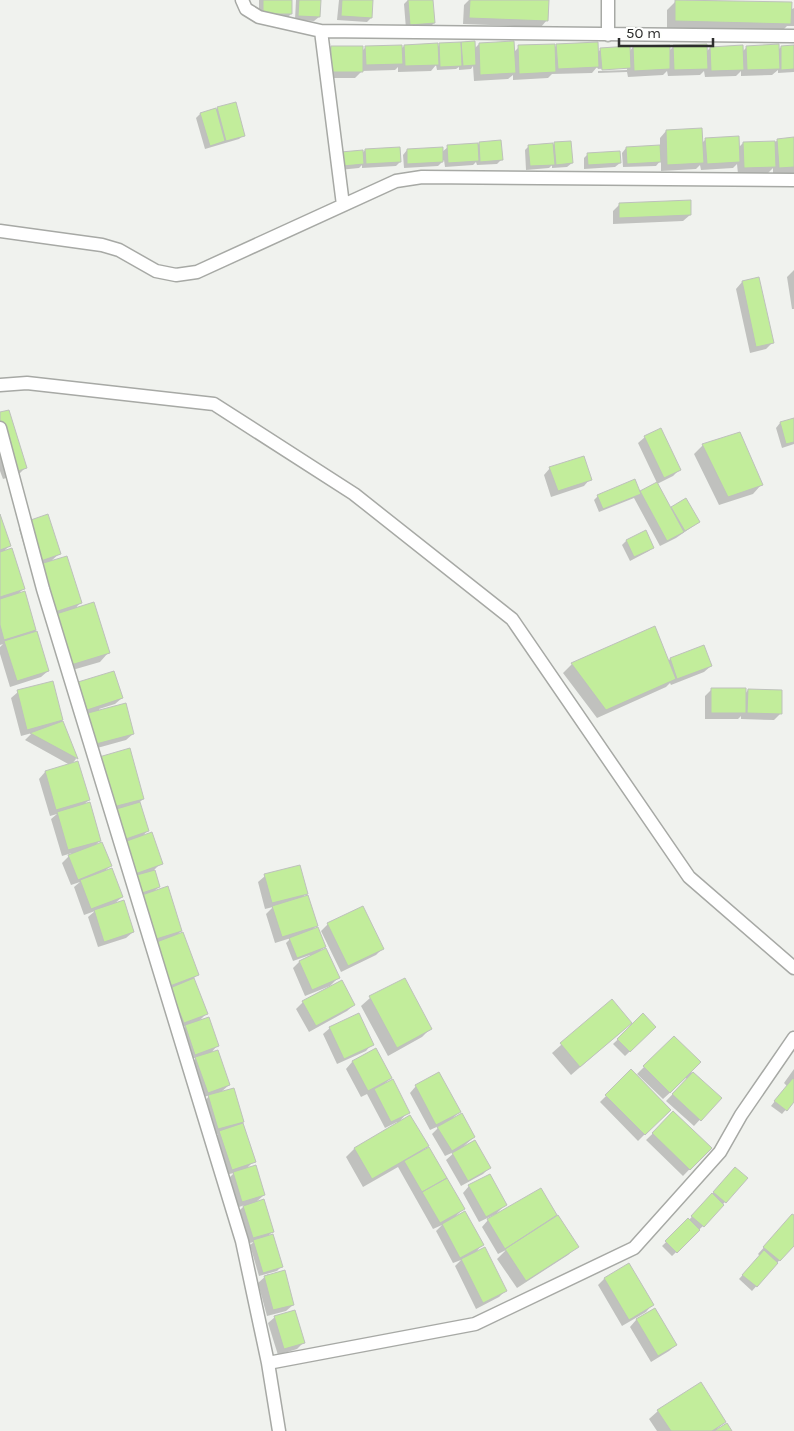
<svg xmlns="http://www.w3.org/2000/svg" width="794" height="1431" viewBox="0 0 794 1431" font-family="Karla,sans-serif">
<rect width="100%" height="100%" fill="#f0f2ee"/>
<path fill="#0003" d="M259,0H291V14L287,18H259Z
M296,0H320L319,17L314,21L295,20Z
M339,0H372L371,18L367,22L337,20Z
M408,0H432L434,23L430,27L406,29L404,4Z
M469,0H504L547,20L541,27L463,24L464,5Z
M676,1L790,10L794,8V26H787L781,32L667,29V10Z
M474,42V49L479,44L514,52L519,47L554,48L557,45L598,52L601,49L629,52L633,47L669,51L674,46L706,52L710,48L742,52L747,47L778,50L781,47L794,46V72L778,73V70L772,75L741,76V71L736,76L705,77L704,71L700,75L668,76L667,71L663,75L628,77L627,72L598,73V71L627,70V67L598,69L597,67L592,73L552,74L548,78L513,80V75L508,79L474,81L473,66L471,69L459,70V67L456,69L437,70L436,65L431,71L398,72V67L395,70L362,71L355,78H324L325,53L331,47L362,51L366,47L401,49L404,46L437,48L440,44Z
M218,108L244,135L239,139L205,149L196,118L200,114L215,111Z
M666,131L702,143L706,139L738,148L743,143L775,142L778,140L794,139V173L773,174V168L768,173L738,174L737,164L733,168L701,170L700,165L696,169L661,171V160L656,166L623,167L622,153L626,148L660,147V138Z
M479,143L501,160L497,164L477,165L476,162L473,165L445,167L444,160L438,166L404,168L403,155L407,150L442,152L448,147L478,145Z
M555,143L572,163L567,167L552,168V165L549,168L526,170L525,150L529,146H552Z
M365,150L400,162L396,166L362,168V165L359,168L339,170L338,157L362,154Z
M588,154L620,163L615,167L584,169V158Z
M619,205L690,215L683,221L613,224V211Z
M794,270V309H792L787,277Z
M758,279L772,343L766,349L750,353L736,289L742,282Z
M0,414L25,468L19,474L3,479L0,471Z
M794,420V444L782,448L776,428L780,423Z
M645,437L679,470L673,476L657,484L670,510L672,508L699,522L676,538L660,546L634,498L599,512L594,500L598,496L639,494L657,483L638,443Z
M703,445L761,485L753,494L719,505L694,454Z
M550,468L590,479L584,486L551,497L544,475Z
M0,518L10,545L3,552L23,589L17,595L24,593L48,671L41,677L10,687L0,654V647L3,644L0,645Z
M25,523L60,553L50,562L80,603L74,610L108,653L100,662L62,673L19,529Z
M645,532L653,547L649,551L630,561L622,545L626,541Z
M654,627L668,661L670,659L711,666L704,672L671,685L670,683L666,687L597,718L563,673L572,664Z
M52,683L62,721L76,759L71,765L89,800L83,805L100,840L94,847L110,866L103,873L122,897L113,905L133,932L126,938L98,947L88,917L95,911L84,915L74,887L80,882L71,885L62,863L72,853L62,856L51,819L57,814L50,816L39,779L45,772L70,765L25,740L32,733L21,736L11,698L18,692Z
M78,683L122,698L115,704L99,709L100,711L133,734L126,740L90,750L82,721L91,712L80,715L72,690Z
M712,689L745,694L748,690L780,714L774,720L741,719V716L738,719H705V696Z
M93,764L143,799L139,803L147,831L142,837L161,863L154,870L159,887L153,892L181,931L176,936L197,975L193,979L206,1014L198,1022L217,1046L210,1054L229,1085L220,1093L243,1122L241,1123L254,1161L246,1169L264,1195L255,1203L273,1231L267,1237L281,1267L277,1271L259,1276L250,1245L254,1242L246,1244L237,1213L245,1205L236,1208L227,1180L234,1173L225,1175L213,1139L218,1134L212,1135L203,1103L210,1095L201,1098L190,1065L197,1057L188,1061L179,1033L186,1026L177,1029Z
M265,876L306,893L301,899L316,926L311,931L324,947L317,954L338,978L330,986L305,996L293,968L299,962L311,957L310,955L293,961L286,943L291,938L275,943L266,914L273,907L265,909L258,882Z
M328,924L383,948L376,955L341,972L321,931Z
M341,982L354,1005L347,1011L309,1032L296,1009L303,1002Z
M370,998L431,1028L422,1037L388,1056L361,1006Z
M612,1000L622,1031L571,1075L552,1053Z
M643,1015L655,1027L625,1056L613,1044Z
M330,1028L372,1044L366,1051L337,1064L323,1034Z
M674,1037L690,1071L720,1098L694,1126L666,1101L687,1079L686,1078L663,1099L637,1074Z
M375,1050L391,1078L384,1084L408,1112L399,1122L427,1146L421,1152L463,1209L455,1217L482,1245L475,1253L505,1291L499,1297L476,1309L455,1266L461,1260L453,1263L436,1231L442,1225L433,1229L398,1167L363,1187L346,1157L354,1149L398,1124L397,1122L385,1128L367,1094L361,1097L346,1069L352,1062Z
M794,1069V1100L782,1114L771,1106L787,1086L784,1083Z
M631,1071L669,1110L638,1141L600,1102Z
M416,1086L459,1112L452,1119L474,1137L463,1147L489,1168L483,1174L461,1186L446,1160L456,1151L445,1156L432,1134L441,1125L430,1130L410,1093Z
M674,1113L710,1148L683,1176L646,1140Z
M731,1173L746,1179L703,1226L672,1256L662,1246L689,1220Z
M469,1186L505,1205L496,1214L479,1222L463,1193Z
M556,1215L550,1221L577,1246L568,1255L517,1288L497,1259L506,1250L498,1254L482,1227L488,1220Z
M794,1217V1244L752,1291L739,1279L760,1256L758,1254L786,1222Z
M628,1265L652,1305L646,1312L622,1326L598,1285L604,1279Z
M268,1274L293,1305L286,1311L267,1316L258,1283Z
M654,1309L676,1345L669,1351L651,1362L630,1327L636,1320Z
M275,1317L303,1343L297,1349L278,1355L268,1323Z
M658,1411L724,1422L716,1430L730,1431H657L649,1419Z"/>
<path fill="#c2ed9b" stroke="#bec1bc" d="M263,0H292V14H263Z
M299,0H321L320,17L298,16Z
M342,0H373L372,18L341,16Z
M408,0H433L435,23L410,25Z
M470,0H549L548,21L469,18Z
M675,0L792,2L791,24L675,21Z
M475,41L476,65L463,66L461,42Z
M514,41L516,73L480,75L479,43Z
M461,42L462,66L440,67L439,43Z
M598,42L599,67L558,69L556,44Z
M438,43L439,65L405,66L404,45Z
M555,44L556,72L519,74L518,45Z
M707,44L708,69L674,70L673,45Z
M779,44L780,69L747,70L746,46Z
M402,45L403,64L366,65L365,46Z
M670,45V69L634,71L633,46Z
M743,45L744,70L711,71L710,47Z
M794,45V69L781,70V46Z
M331,46H363V72H330Z
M630,46L631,68L602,70L600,48Z
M236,102L245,136L226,141L217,107Z
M216,108L225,141L210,146L200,113Z
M702,128L704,163L667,165L666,130Z
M739,136L740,162L707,164L705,138Z
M794,137V167L779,168L777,139Z
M501,140L503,160L480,162L479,142Z
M571,141L573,163L556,165L554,142Z
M775,141L776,167L744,168L743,142Z
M478,143L479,161L448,163L447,145Z
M553,143L555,165L530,166L528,145Z
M660,145L661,162L627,164L626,147Z
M400,147L401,162L366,164L365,149Z
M443,147V162L407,164V149Z
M363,150L364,164L343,166L341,152Z
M620,151L621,163L588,165L587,153Z
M691,200V215L619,218V203Z
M759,277L774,343L756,347L742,281Z
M9,410L27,468L9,474L0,443V412Z
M794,418V442L786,444L780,422Z
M661,428L681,470L664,478L644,436Z
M740,432L763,485L728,497L702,444Z
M584,456L592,480L558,491L549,467Z
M635,479L641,494L603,509L597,495Z
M657,482L684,532L667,541L640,491Z
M686,498L700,522L685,531L671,507Z
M0,514L11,546L0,550Z
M48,514L61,554L38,562L25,522Z
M646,530L654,548L634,557L626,540Z
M12,548L25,589L0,597V552Z
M67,556L82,603L55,612L40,564Z
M25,591L36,630L4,640L0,625V599Z
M94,602L110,653L71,665L56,614Z
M655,626L676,679L606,710L571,663Z
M37,631L49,671L17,681L4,641Z
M704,645L712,666L677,679L670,658Z
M114,671L123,698L87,710L78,682Z
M53,681L63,720L27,730L17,690Z
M711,688H746V713H711Z
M748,689L782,690V714L747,713Z
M126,703L134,734L96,744L88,713Z
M63,721L78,759L30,733Z
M130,748L144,799L113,807L99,757Z
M78,761L90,800L56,810L45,771Z
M90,802L101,841L68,850L57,812Z
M140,802L149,831L123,840L113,810Z
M152,832L163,864L135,874L124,842Z
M102,842L112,866L78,880L68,855Z
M300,865L308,894L272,903L264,874Z
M112,868L123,897L91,909L80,880Z
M155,870L160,887L139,894L133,876Z
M168,886L182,931L153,940L139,896Z
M308,895L318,926L282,937L272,906Z
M124,900L134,932L104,942L94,910Z
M363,906L384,949L348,966L327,923Z
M318,927L326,947L297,958L289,938Z
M183,932L199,975L170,986L154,943Z
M326,948L340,978L312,990L299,961Z
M194,978L208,1014L184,1023L170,988Z
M405,978L432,1029L397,1048L369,996Z
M342,980L355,1005L316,1026L302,1001Z
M612,999L632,1023L580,1067L560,1043Z
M359,1013L374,1045L344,1059L329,1027Z
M643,1013L656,1027L630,1052L617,1039Z
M209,1017L219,1046L195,1055L185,1025Z
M674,1036L701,1062L670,1093L643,1066Z
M376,1048L392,1078L368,1091L352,1061Z
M218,1050L230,1085L208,1093L195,1057Z
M631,1069L671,1110L645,1135L605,1095Z
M439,1072L461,1112L436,1125L415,1085Z
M693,1072L722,1098L701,1121L672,1094Z
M793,1078L794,1079V1102L787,1111L774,1101Z
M393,1079L410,1113L391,1122L374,1089Z
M234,1088L244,1122L218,1129L208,1095Z
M673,1111L712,1148L690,1170L652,1133Z
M462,1113L475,1137L452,1151L437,1127Z
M410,1115L429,1146L372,1179L354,1148Z
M243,1123L256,1162L232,1170L219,1131Z
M475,1140L491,1168L468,1181L452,1153Z
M429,1147L447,1178L422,1192L404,1161Z
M256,1165L265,1195L242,1202L233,1172Z
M735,1167L748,1178L726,1203L713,1192Z
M490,1174L507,1205L486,1217L468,1185Z
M447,1178L465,1209L440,1223L422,1192Z
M541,1188L557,1215L505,1249L487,1219Z
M712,1193L724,1205L704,1227L691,1216Z
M264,1199L274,1232L253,1238L243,1206Z
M465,1211L484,1245L460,1258L442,1224Z
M792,1214L794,1215V1246L780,1261L763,1247Z
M558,1215L579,1247L526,1281L505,1249Z
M688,1218L700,1230L677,1253L665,1241Z
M273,1234L283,1267L263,1273L253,1240Z
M485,1247L507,1291L483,1303L461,1259Z
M764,1250L778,1263L757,1287L742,1275Z
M629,1263L654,1305L629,1320L604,1278Z
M285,1270L294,1305L273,1310L264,1276Z
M655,1308L677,1345L658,1356L636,1319Z
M295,1310L305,1343L284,1349L274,1316Z
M701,1382L726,1422L712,1431H671L657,1410Z
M727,1423L732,1431H714Z"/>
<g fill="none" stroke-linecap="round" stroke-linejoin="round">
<defs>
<path id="minor" d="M242,0L246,9L259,17L321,31L343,205
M608,0V35
M321,31L794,36
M0,231L102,245L119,250L156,271L176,275L197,272L396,181L422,177L794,180
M0,385L27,383L214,404L354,494L512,619L689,877L794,968
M0,428L43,589L242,1241L268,1363L279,1431
M268,1363L475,1324L634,1248L720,1152L741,1115L794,1038"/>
</defs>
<use href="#minor" stroke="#a7a9a5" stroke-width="15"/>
<use href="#minor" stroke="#fff" stroke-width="12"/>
</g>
<path d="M619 38v8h94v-8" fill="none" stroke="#2d2e2d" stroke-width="2.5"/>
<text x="626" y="38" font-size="15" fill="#2d2e2d" stroke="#fefffd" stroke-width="4" paint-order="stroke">50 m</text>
</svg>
